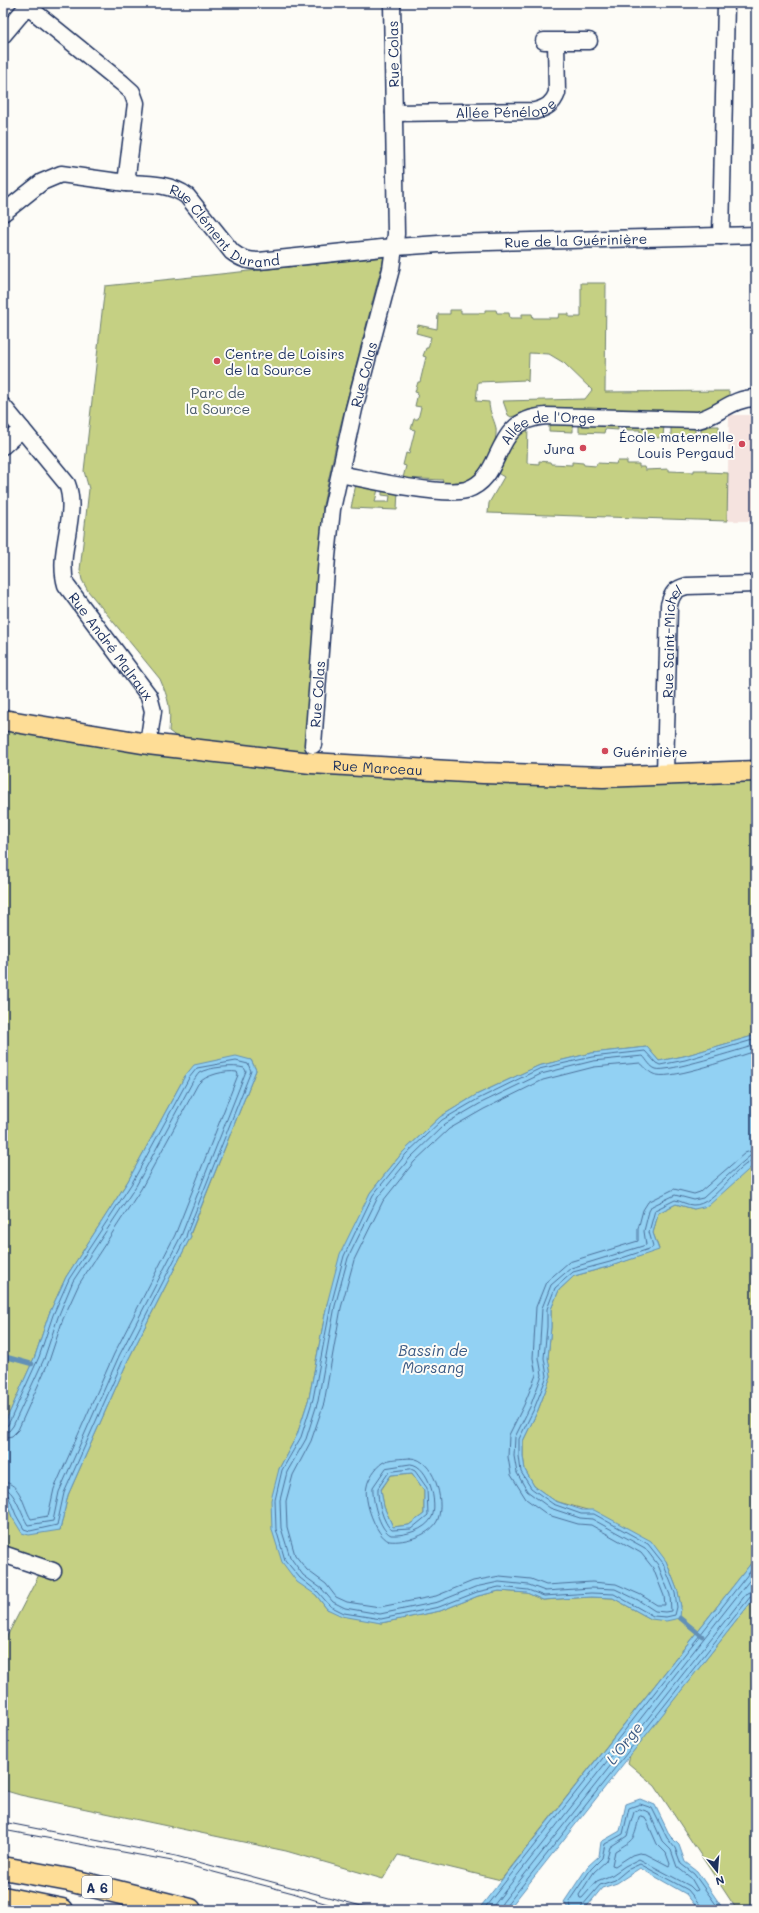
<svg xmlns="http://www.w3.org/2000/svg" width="759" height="1913" viewBox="0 0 759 1913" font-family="Mali,sans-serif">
<rect width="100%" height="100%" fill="#fdfcf7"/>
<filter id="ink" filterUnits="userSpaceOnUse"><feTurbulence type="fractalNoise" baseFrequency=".025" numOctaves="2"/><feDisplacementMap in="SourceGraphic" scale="8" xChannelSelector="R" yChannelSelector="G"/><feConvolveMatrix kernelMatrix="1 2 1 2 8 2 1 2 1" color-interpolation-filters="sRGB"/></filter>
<g filter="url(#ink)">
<path fill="#f5e3df" d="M729,415H756V521H727Z"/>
<path fill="#c5d083" stroke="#708070" d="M384,257L339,431L323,505L317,634L306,756L182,741L169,731C171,708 169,700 160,679L88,591L82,580L80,570L89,489L84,471L105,286Z
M581,283H606L605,392L729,391V400L708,413H524L511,417L508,415L503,401L585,399L592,390L564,363L549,354L529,353L528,382L526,380L478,382L476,401L489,402C489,412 494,419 496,428C498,445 482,478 466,484C459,486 449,484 441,484L443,480L403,478L406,466L403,465L406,453L409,454L415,430L411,429L414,419H418L421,407L415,406L418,393L415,392L418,382H420L426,357L423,356L426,348H428L431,337L416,333L418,325L437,329L438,314H450V310H461V313H485V310H496L497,313H509L510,318H522V314H532L533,318H558L559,314H569V317H581Z
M549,423H573V432L549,431Z
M579,423L618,424V430L605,429L604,433L579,432Z
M626,424L664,425L663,438L640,437V430H626Z
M671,424L695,426V439L671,438Z
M701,426H719V440L701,439Z
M528,427L527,463L539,464V461L550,462L551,464L572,465V462L583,463L584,465L596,466L597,463L616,464L617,461H627V464H639V467H644L645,470L669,469V471L694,472V470H706V472L728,473L727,521L488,513L489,503L504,477L494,471L511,442Z
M356,484L378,489L375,502H389L390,496L382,495V489L398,490L397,510L351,508Z
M3,727L265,769L607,787L756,781V1035L684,1056L659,1061L647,1047L592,1053L538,1066L476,1095L440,1117L403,1152L370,1193L327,1304L309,1398L297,1435L279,1469L316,1595L327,1609L381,1623L440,1611L478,1596L499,1591L527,1593L543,1600L591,1597L613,1598L651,1619L681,1607L678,1592L666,1561L587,1510L555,1501L534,1486L525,1470L523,1456V1441L538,1410L551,1376L548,1358L551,1327V1309L559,1290L574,1276L611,1266L659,1249L653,1233L658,1213L676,1204L694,1209L756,1163V1557L501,1880L398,1855L383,1879L286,1851L20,1795L3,1790V1644L43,1567L3,1554V1492L12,1517L60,1530L68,1495L128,1360L191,1236L190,1235L256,1070L251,1060L185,1076L128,1181L66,1277L49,1314L35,1356L3,1427Z
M412,1473L424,1490V1514L409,1525L393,1527L384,1507L381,1490L391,1475Z
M756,1596V1910H737L655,1786L628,1763L630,1755Z"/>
<path fill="#92d1f3" stroke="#6290b7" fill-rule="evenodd" d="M756,1035V1163L708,1206L694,1209L676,1204L658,1213L653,1233L659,1250L611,1266L574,1276L559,1290L551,1309V1327L548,1358L551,1376L538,1410L523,1441V1456L525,1470L534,1486L555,1501L582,1510H594L651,1541L666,1561L678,1592L681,1607L680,1618L666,1621L651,1619L613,1598L591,1597L543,1600L527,1593L499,1591L478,1596L440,1611L381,1623L342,1616L327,1609L316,1595L297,1582L282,1562L272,1530L271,1500L279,1469L297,1435L309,1398L327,1304L340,1254L370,1193L403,1152L440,1117L476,1095L538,1066L592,1053L647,1047L659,1061L684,1056ZM412,1473L424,1490V1514L409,1525L393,1527L384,1507L381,1489L391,1475Z
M236,1056L251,1060L256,1070L190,1234L191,1236L128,1360L68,1495L60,1530L29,1535L22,1533L12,1517L3,1492V1427L35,1356L49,1314L66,1277L128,1181L185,1076L194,1065Z
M756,1557V1596L508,1910H478Z
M640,1799L655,1805L670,1836L679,1845L685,1862L697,1871L724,1910H699L686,1894L640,1868L617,1883L602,1888L584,1910H569L564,1902L588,1866L599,1856L601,1842L620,1831L626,1804Z"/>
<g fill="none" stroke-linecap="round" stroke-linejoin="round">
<path stroke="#4b709a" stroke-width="1" d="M756,1039L685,1060L660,1065L656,1063L645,1051L592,1057L539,1069L478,1099L442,1120L406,1154L373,1195L344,1256L331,1305L313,1399L301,1437L282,1470L275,1500L276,1529L285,1560L300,1578L318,1592L330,1606L344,1613L381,1619L439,1607L477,1592L499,1587L528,1590L544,1596L591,1593L614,1594L653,1616L666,1617L675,1615L677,1607L675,1593L663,1563L648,1544L594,1514H581L553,1504L531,1488L521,1472L519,1456V1439L534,1409L547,1376L544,1358L547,1327V1309L555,1288L573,1272L610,1262L652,1248L653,1246L649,1232L655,1210L675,1200C681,1201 687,1205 693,1205C716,1206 736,1162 756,1160
M756,1045C741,1049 667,1073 656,1069C650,1067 647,1060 643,1056L593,1061L541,1074L481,1103L445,1124L410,1158L378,1197L348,1258L335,1306L318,1401L306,1439L287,1472L280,1500L281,1528L290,1557L303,1575L322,1589L333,1602L345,1608L380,1614L438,1602L475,1587L499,1582L529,1585L545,1591L591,1588L615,1589L638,1600L655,1611L665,1612L671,1611L670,1595L658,1565L645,1548L592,1519L580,1518L550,1508L527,1491L517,1473L514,1456L515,1437L530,1407L542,1375L539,1358L542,1308L551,1285L571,1268L646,1245L644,1231L649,1211L652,1206L675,1195L694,1200L703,1198L737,1167L750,1156L756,1155
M756,1051C736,1057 675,1079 657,1075C649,1074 646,1067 640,1063L594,1067L543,1080L484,1109L449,1129L414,1162L383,1201L354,1260L341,1308L324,1403L311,1441L293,1475L286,1501L287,1527L295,1555L307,1570L326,1584L336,1597L347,1602L380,1607L436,1596L473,1581L500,1576L531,1579L546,1585L592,1582L616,1584L641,1595L657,1605H665L664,1596L653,1568L641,1553L591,1525L578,1524L548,1515L526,1499L511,1475L508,1457L509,1435L524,1405L536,1375L533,1358L536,1307L546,1282L569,1262L638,1241V1229L643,1210L648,1202L674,1189L694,1194L700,1192L745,1153L756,1149
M3,1427L8,1425L39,1357L53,1315L69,1279L132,1183L189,1078L197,1068L236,1061L248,1064L251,1071L187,1233L186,1237L124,1358L64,1493L57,1525L30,1531L24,1529L16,1515L8,1495L3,1493
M3,1432L9,1431L13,1426L44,1359L58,1317L73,1281L136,1186L193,1081C195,1079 197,1075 199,1073C208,1067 235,1065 244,1068L246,1071L181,1236L119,1356L59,1492L53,1521L28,1525C21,1515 15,1489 3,1488
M3,1438L12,1436L18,1430L49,1361L63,1319L79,1284L141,1189L198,1084C205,1075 226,1070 237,1072L238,1075L175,1235L114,1354L54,1489L48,1516L31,1519C23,1506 21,1483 3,1482
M410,1458C434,1458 445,1500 438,1519C432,1535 405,1543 389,1541C376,1536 363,1500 367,1486C368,1479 376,1467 382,1463C390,1458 402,1459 410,1458Z
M411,1464C429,1466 438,1503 432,1517C426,1530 404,1536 391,1535C379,1530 372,1499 373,1487L386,1468Z
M411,1469L415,1471L427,1488L428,1515L411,1529L392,1530C383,1524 377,1499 378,1488L389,1472Z
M640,1809L649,1812L662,1841L671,1850L677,1867L691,1878L698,1890L695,1891L690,1886L639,1859L625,1866L612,1875L597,1881L582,1898H580L579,1895L594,1872L606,1861L610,1847L627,1836L634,1812Z
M641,1816L645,1817L657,1844L666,1853L670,1864L669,1866L646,1854L639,1853L632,1855L615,1866L612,1865L615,1851C635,1839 634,1840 639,1817Z
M483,1910L756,1564
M490,1910L756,1572
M500,1910L502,1903L747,1593L756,1589
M505,1910L506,1906L751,1596L756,1594
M572,1910L569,1901L591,1869L602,1858L605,1844L623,1834L629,1808L640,1804L652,1808L667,1838L675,1848L681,1864L694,1874L720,1910
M581,1910L582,1906L600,1885L615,1880L627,1870L640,1864L688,1890L701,1906L702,1910"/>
<path stroke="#6290b7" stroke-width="4.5" d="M3,1356L32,1364
M680,1618L702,1636"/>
<defs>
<g id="minor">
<path d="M3,35L30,3"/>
<path d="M544,41H589"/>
<path id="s1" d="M394,113L535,111C546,108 553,104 557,93L556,42"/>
<path id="s2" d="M126,183C146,184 170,183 187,196L232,252C241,259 248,261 259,261L382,248L453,243L756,235"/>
<path d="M3,213L42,182L61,174L126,183L136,103L132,92L122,83L27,6"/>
<path d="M721,236L726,3"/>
<path id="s3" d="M3,406L67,484C79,515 56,552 66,585L149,696L153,711L148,744"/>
<path d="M3,446L22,429"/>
<path id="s4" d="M340,474C370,480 399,487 430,490C441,491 454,493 466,490C507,477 489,420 546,416L698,420C720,415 731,398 756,398"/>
<path id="s5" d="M313,745L327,557L332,509L354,409L391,269L396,234L392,3"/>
<path id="s6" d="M665,774L669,605C672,593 675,589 687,586L756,584"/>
<path d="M3,1554L53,1571"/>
</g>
<g id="major">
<path id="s7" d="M3,720L148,744L311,763L483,773L603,777L756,771"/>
</g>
<path id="highway" d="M3,1868L69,1880L190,1910
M3,1898L62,1910"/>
</defs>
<use href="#minor" stroke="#1b2f5e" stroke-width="19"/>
<use href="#major" stroke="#1b2f5e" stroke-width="23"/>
<use href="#highway" stroke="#1b2f5e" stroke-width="25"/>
<use href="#minor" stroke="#fdfcf7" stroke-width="16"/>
<use href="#major" stroke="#fedd96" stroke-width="20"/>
<use href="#highway" stroke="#fedd96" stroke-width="22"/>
<path stroke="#1b2f5e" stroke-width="1" d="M3,1822L176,1856L376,1910
M3,1830L172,1861L293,1893L346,1910"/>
</g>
</g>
<g fill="#d1495b" stroke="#fdfcf7" stroke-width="1.5">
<circle cx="217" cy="361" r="4"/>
<circle cx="742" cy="444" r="4"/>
<circle cx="583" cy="448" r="4"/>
<circle cx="605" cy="751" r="4"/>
</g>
<g text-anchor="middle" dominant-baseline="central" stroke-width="4" stroke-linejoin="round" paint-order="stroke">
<rect fill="#fdfcf7" stroke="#5f6c8c" stroke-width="1" x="82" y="1876" width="30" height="22" rx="3"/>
<g font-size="13" font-weight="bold" fill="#1b2f5e">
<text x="97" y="1887">A 6</text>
</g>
<g font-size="14" fill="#1b2f5e" stroke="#fdfcf7">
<text transform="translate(393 54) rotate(-91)">Rue Colas</text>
<text stroke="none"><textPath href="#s1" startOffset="112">Allée Pénélope</textPath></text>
<text stroke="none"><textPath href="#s2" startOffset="115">Rue Clément Durand</textPath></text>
<text stroke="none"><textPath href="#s2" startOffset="482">Rue de la Guérinière</textPath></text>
<text stroke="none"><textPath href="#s5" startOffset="375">Rue Colas</textPath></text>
<text stroke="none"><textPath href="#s4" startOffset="241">Allée de l'Orge</textPath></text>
<text stroke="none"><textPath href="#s6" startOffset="133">Rue Saint-Michel</textPath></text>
<text stroke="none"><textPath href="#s3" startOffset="279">Rue André Malraux</textPath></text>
<text stroke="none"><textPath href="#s5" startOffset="51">Rue Colas</textPath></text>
<text stroke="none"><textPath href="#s7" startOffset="378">Rue Marceau</textPath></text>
</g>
<g font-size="14" fill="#1b2f5e" stroke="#fdfcf7" text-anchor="start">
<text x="225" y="353">Centre de Loisirs<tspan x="225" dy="16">de la Source</tspan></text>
<text x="734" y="436" text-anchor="end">École maternelle<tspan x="734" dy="16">Louis Pergaud</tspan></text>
<text x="575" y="448" text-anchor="end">Jura</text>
<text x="613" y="751">Guérinière</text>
</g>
<g font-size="14" fill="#465767" stroke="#fdfcf7">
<text x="218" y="392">Parc de<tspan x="218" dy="16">la Source</tspan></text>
</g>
<g font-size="15" font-style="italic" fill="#395883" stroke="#fdfcf7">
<text x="433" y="1350">Bassin de<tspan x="433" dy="17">Morsang</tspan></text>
<text transform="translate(624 1743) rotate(-52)">L'Orge</text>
</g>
</g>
<rect width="759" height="1913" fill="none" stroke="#fdfcf7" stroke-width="16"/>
<rect x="8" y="8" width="743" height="1897" fill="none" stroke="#1b2f5e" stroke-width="1.5" filter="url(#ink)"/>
<g transform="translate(717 1871) rotate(163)" stroke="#fdfcf7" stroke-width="3" paint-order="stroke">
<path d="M0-3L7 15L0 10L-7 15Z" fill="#1b2f5e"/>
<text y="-6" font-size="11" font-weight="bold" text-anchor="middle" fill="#1b2f5e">N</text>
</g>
</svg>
